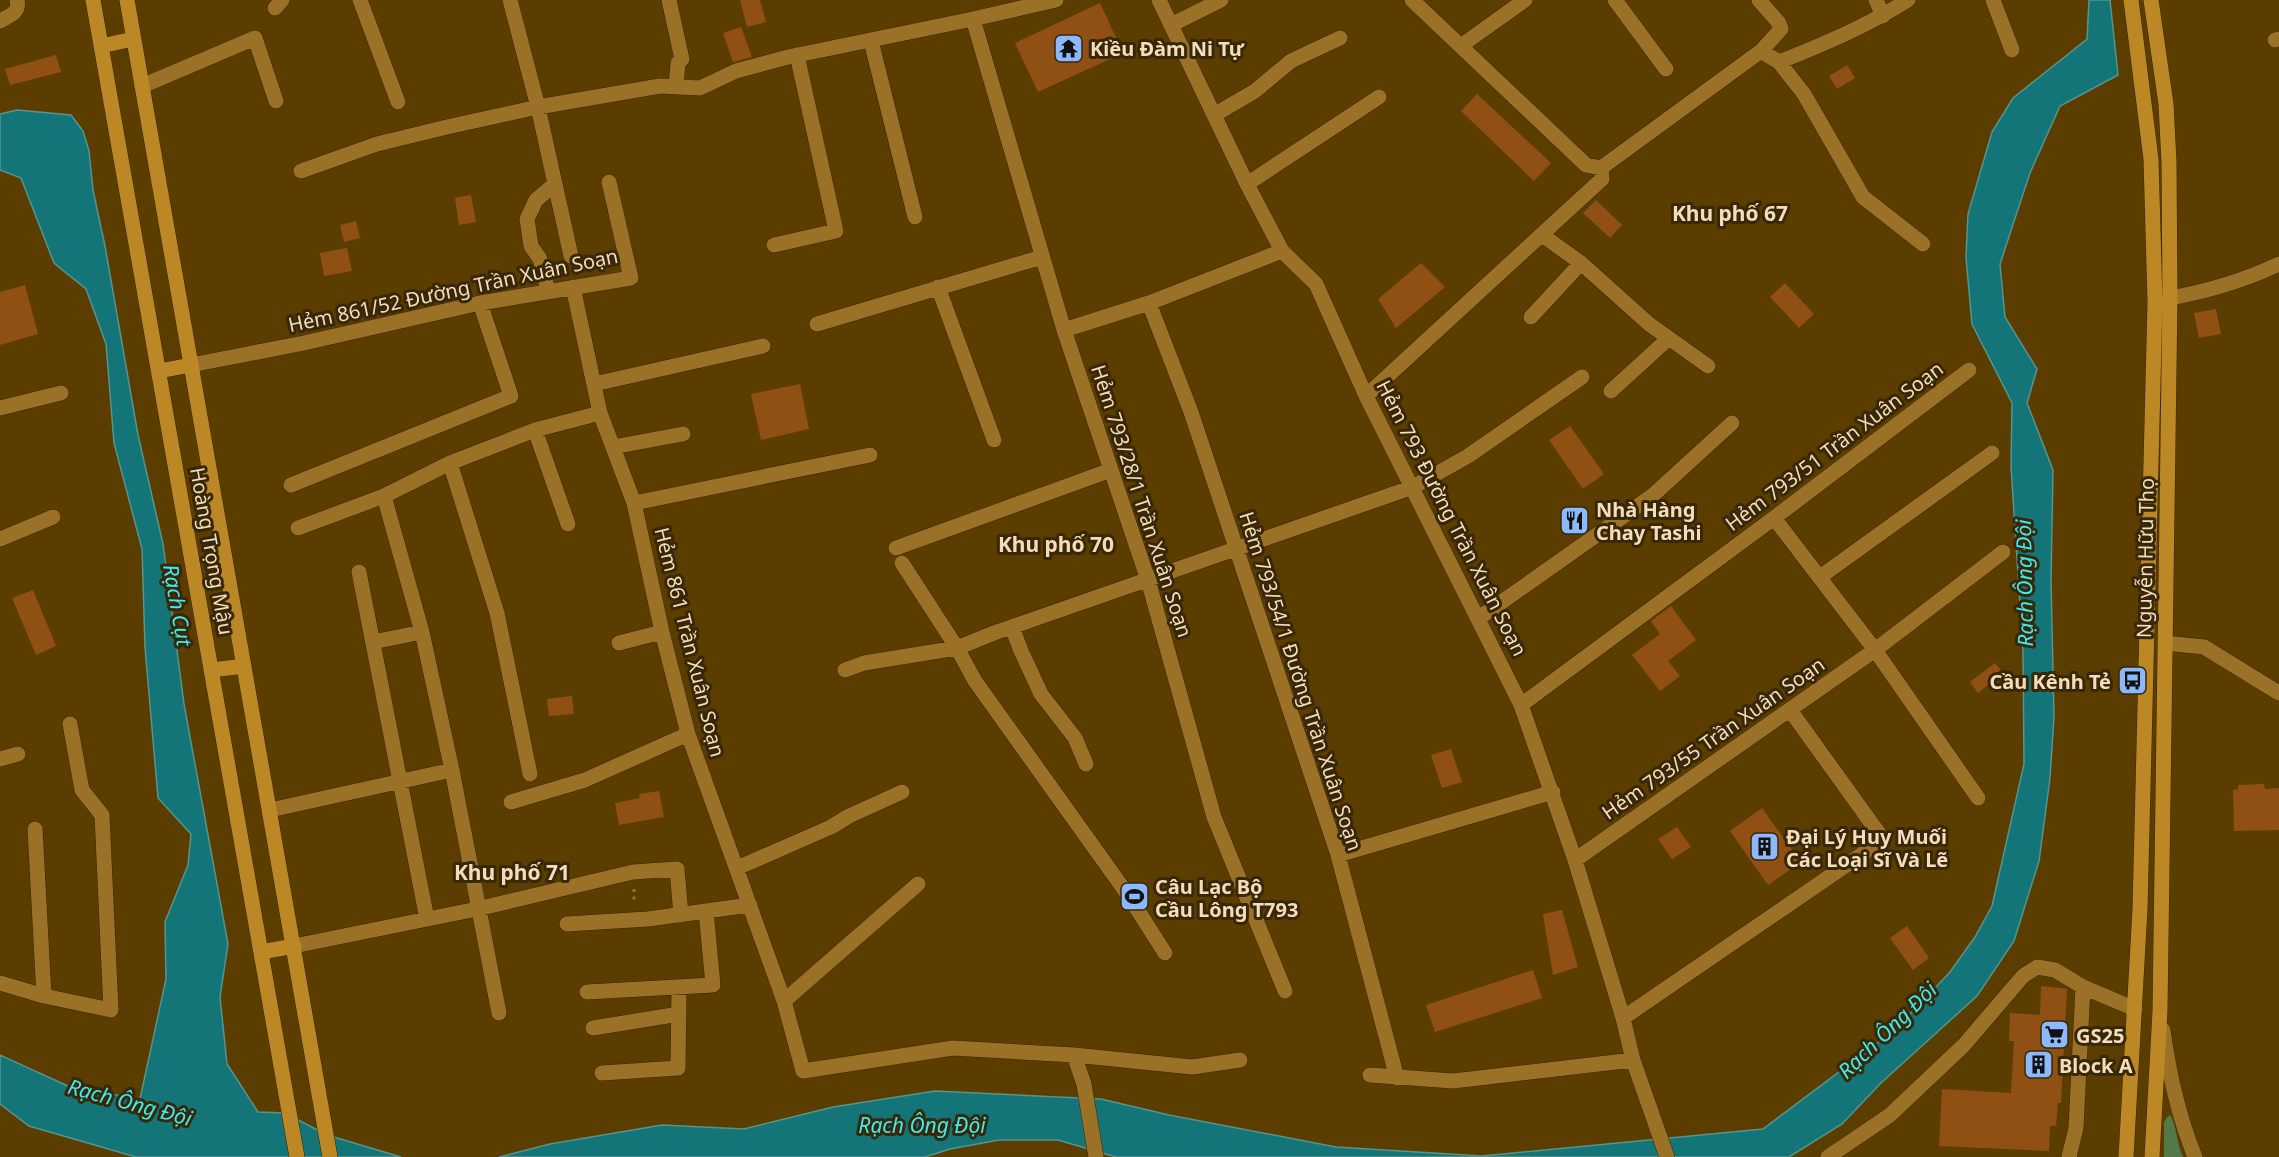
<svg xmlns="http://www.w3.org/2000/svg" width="2279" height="1157" viewBox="0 0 2279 1157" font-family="'Noto Sans',sans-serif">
<rect width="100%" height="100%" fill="#5c3d00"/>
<path fill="#547847" d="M2168,1116H2171C2177,1129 2177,1144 2183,1157H2164V1122Z"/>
<path fill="#137578" stroke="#56948c" stroke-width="1.5" d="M2089,0H2110L2118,75L2060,106L2030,173L2000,264L2005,317L2037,369L2027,403L2053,470L2051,580L2054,717L2050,778L2039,861L2014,941L1977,996L1881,1083L1842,1124L1789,1157H1116L1058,1140H999L950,1149L925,1157H499L550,1144L662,1125L744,1129L833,1107L935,1091L1101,1099L1169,1115L1336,1147L1482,1156L1763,1129L1888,1035L1920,1004L1950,972L1975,937L1992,906L2024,764L2023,652L2011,466L2012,403L1972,324L1966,257L1968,214L1992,132L2013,98L2087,39Z
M17,110L71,115L83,131L89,151L93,190L105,246L138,435L163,544L184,704L228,944L220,997L227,1064L258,1112L285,1113L327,1135L401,1157H136L29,1126L0,1104V1055L70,1087L140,1099L166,979L165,922L188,865L191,834L158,798L145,647L142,549L114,443L106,344L86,289L54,263L21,178L0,170V114Z"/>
<path fill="#905013" d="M740,0H760L766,22L747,27Z
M1100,3L1123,53L1038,92L1015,43Z
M741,27L752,57L733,62L723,33Z
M56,55L61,72L10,85L5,69Z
M1847,65L1855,78L1837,89L1829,76Z
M1477,94L1551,163L1534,181L1461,111Z
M471,195L476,222L459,225L455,198Z
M1596,200L1622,225L1610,238L1583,213Z
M356,221L360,238L344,242L340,225Z
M347,248L352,271L324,276L320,253Z
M1421,263L1445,287L1396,328L1378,299Z
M1785,283L1814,314L1799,328L1770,297Z
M25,285L38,334L0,345V292Z
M2216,309L2221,334L2199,338L2194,313Z
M800,384L809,429L761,440L751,394Z
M1570,426L1604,474L1583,489L1549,440Z
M33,590L56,646L36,655L12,598Z
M1671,606L1696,640L1668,661L1680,676L1660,691L1632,655L1660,634L1651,621Z
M1995,663L2003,673L1978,693L1970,682Z
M572,696L574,714L549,716L547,699Z
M1451,749L1462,782L1442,788L1431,755Z
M2264,784L2265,789L2279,788V830L2234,831L2233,790L2238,789V785Z
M659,791L664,817L619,825L615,803L640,798L639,794Z
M1762,808L1801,862L1768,885L1730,831Z
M1677,827L1691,847L1672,859L1658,839Z
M1562,910L1578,967L1553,975L1543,914Z
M1907,926L1929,958L1913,970L1890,938Z
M1533,970L1542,998L1435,1032L1426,1005Z
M2041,986L2067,989L2061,1103H2058L2056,1126H2050L2049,1151L1939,1146L1942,1089L2011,1093L2014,1041H2009L2010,1013L2040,1015Z"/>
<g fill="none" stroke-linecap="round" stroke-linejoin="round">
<defs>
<path id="minor" d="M360,0L398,102
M510,0L538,107L555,184L536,200L527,219L531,246L540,259L548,291
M669,0L682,59L678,63L676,87
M1159,0L1247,184L1282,251L1316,284L1366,396L1521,705L1575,860L1623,1018L1633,1060L1667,1157
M1412,0L1586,165L1601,168L1761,51L1779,62L1804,94L1863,197L1923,244
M1615,0L1666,69
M1759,0L1779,23L1781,29L1761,51
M1876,0L1883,16
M1993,0L2012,50
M275,8L282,0
M973,19L1064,330L1148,580L1214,817L1285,991
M0,21C10,15 20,13 17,0
M1171,25L1221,0
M2275,40L2279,39
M871,41L915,217
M1462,45L1525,0
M1779,62C1824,44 1867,26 1908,0
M142,86L255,38L276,101
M1214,115L1255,91L1291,61L1340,38
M301,171L377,144L447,127L538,107L660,86L700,88L736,71L788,57L973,19L1056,0
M555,184L571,256
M1247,184L1379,97
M1542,235L1581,263L1649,324L1708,366
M774,245L836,231L797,55
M573,287L600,413L634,503L662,632L688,734L784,1001L803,1071L953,1048L1074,1055L1192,1067L1240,1060
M938,287L994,440
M2170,298C2209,291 2243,281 2279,264
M1149,303L1191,412L1338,855L1397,1078
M1531,317L1581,263
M817,324L1042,257
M1064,330L1149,303L1282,251
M191,365L304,343L480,303L631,278L609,182
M594,384L763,346
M1611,391L1668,339
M1366,396L1602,179L1601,168
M0,408L61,393
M535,430L568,524
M613,447L683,434
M450,463L497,613L530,774
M291,485L511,396L480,303
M384,496L422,632L452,770L499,1013
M634,503L870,455
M1774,518L1875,650L1978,798
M298,528L384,496L450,463L535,430L600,413
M0,539L53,517
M896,548L1111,470
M902,563L957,648L975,681L1128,895L1165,953
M359,572L427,919
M1820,577L1992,453
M1479,618L1652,496L1732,423
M1012,627L1021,651L1041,694L1075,738L1086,764
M373,642L422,632
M619,643L662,632
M2165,643L2204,647L2279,693
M845,670L864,663L957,648L994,633L1413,487L1468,456L1582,377
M1521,705L1774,518L1969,370
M0,759L18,754
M511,802L585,780L688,734
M270,810L452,770
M35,829L44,996
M1338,855L1553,792
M1575,860L1875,650L2003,552
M737,868L831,827L849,816L902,792
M567,924L648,919L750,905
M294,946L477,909L633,872L677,869L681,915
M0,983L44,996L111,1010L102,815L82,790L70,724
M587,992L713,985L706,911
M784,1001L918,884
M1623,1018L1880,842V835L1790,710
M593,1028L679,1014
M2163,1030C2169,1074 2178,1115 2195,1157
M1074,1055L1084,1084L1096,1157
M602,1073L678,1068L679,987
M1370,1075L1453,1081L1633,1060
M1828,1157L1890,1115L1964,1045L2023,976L2037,967L2055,970L2083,987
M2069,1157L2076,1128L2083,987L2135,1009"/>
<path id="major" d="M93,0L297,1157
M127,0L330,1157
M2151,0L2166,104L2169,162L2170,298L2160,1011L2152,1157
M101,46L133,39
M159,371L191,365
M212,670L244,666
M261,952L294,946
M2126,1157L2140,909L2155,302L2151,159L2131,0"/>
</defs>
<use href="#minor" stroke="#3b2600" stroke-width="16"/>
<use href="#major" stroke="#3b2600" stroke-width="16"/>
<path stroke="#8e723e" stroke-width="3" stroke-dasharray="3 4.5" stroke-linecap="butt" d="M634,889V904"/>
<use href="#minor" stroke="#9b7128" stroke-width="15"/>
<use href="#major" stroke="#bc8725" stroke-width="15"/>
</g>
<defs>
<symbol id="temple-square" viewBox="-11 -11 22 22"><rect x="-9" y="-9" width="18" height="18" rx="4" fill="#8bb9fc" stroke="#382708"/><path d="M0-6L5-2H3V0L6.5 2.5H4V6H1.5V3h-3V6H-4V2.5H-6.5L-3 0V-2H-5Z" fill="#111"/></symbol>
<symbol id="restaurant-square" viewBox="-11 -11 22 22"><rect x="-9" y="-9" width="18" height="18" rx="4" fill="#8bb9fc" stroke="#382708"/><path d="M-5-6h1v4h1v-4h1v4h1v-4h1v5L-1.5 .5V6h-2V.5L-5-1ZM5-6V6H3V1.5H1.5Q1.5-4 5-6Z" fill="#111"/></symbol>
<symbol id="bus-square" viewBox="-11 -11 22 22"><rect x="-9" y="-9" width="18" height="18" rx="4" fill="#8bb9fc" stroke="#382708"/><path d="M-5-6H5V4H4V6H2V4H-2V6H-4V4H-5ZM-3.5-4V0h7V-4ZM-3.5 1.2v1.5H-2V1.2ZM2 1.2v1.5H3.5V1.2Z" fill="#111"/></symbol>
<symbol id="building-square" viewBox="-11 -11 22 22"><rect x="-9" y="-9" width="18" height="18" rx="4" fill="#8bb9fc" stroke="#382708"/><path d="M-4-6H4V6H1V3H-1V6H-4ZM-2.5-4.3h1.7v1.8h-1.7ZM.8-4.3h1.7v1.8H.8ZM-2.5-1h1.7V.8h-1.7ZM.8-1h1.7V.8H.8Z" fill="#111"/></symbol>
<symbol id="stadium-square" viewBox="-11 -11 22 22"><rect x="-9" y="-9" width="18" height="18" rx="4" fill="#8bb9fc" stroke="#382708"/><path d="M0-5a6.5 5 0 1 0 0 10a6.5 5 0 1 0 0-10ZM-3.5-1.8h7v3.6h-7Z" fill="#111"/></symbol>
<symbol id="supermarket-square" viewBox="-11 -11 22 22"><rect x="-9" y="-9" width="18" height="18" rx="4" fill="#8bb9fc" stroke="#382708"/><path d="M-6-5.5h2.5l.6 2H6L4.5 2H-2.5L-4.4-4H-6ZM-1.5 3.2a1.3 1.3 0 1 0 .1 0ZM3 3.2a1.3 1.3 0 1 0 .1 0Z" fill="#111"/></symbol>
</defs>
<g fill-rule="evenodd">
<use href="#temple-square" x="1052" y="32" width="33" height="33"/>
<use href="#restaurant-square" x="1558" y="504" width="33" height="33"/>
<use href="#bus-square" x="2116" y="664" width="33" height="33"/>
<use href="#building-square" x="1748" y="830" width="33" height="33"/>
<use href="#stadium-square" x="1118" y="880" width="33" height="33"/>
<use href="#supermarket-square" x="2038" y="1018" width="33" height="33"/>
<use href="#building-square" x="2022" y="1048" width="33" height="33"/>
</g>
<g text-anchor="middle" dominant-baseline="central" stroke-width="6" stroke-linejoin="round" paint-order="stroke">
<g font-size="20" font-weight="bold" fill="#f4ddbb" stroke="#382708" text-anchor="start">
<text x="1090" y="48">Kiều Đàm Ni Tự</text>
<text x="1596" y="509">Nhà Hàng<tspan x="1596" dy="23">Chay Tashi</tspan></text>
<text x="2111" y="681" text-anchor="end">Cầu Kênh Tẻ</text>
<text x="1786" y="836">Đại Lý Huy Muối<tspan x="1786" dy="23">Các Loại Sĩ Và Lẽ</tspan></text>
<text x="1155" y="886">Câu Lạc Bộ<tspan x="1155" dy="23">Cầu Lông T793</tspan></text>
<text x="2076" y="1035">GS25</text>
<text x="2059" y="1065">Block A</text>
</g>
<g font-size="20" fill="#f4ddbb" stroke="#382708">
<text transform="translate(453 290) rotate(-12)">Hẻm 861/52 Đường Trần Xuân Soạn</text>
<text transform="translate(1834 446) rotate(-37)">Hẻm 793/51 Trần Xuân Soạn</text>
<text transform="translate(1142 501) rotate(72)">Hẻm 793/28/1 Trần Xuân Soạn</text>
<text transform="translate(1452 518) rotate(63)">Hẻm 793 Đường Trần Xuân Soạn</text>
<text transform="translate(212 551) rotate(80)">Hoàng Trọng Mậu</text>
<text transform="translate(2145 558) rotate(-89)">Nguyễn Hữu Thọ</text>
<text transform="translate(690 642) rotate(76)">Hẻm 861 Trần Xuân Soạn</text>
<text transform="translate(1301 681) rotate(72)">Hẻm 793/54/1 Đường Trần Xuân Soạn</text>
<text transform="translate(1713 738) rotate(-35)">Hẻm 793/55 Trần Xuân Soạn</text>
</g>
<g font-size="21" font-weight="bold" fill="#f4ddbb" stroke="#382708">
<text x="1730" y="213">Khu phố 67</text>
<text x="1056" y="544">Khu phố 70</text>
<text x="512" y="872">Khu phố 71</text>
</g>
<g font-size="21" font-style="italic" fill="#3debf0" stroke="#382708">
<text transform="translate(2024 583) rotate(-91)">Rạch Ông Đội</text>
<text transform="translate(178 605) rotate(80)">Rạch Cụt</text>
<text transform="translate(1887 1030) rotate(-44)">Rạch Ông Đội</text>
<text transform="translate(130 1102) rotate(15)">Rạch Ông Đội</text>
<text x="922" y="1125">Rạch Ông Đội</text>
</g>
</g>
</svg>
